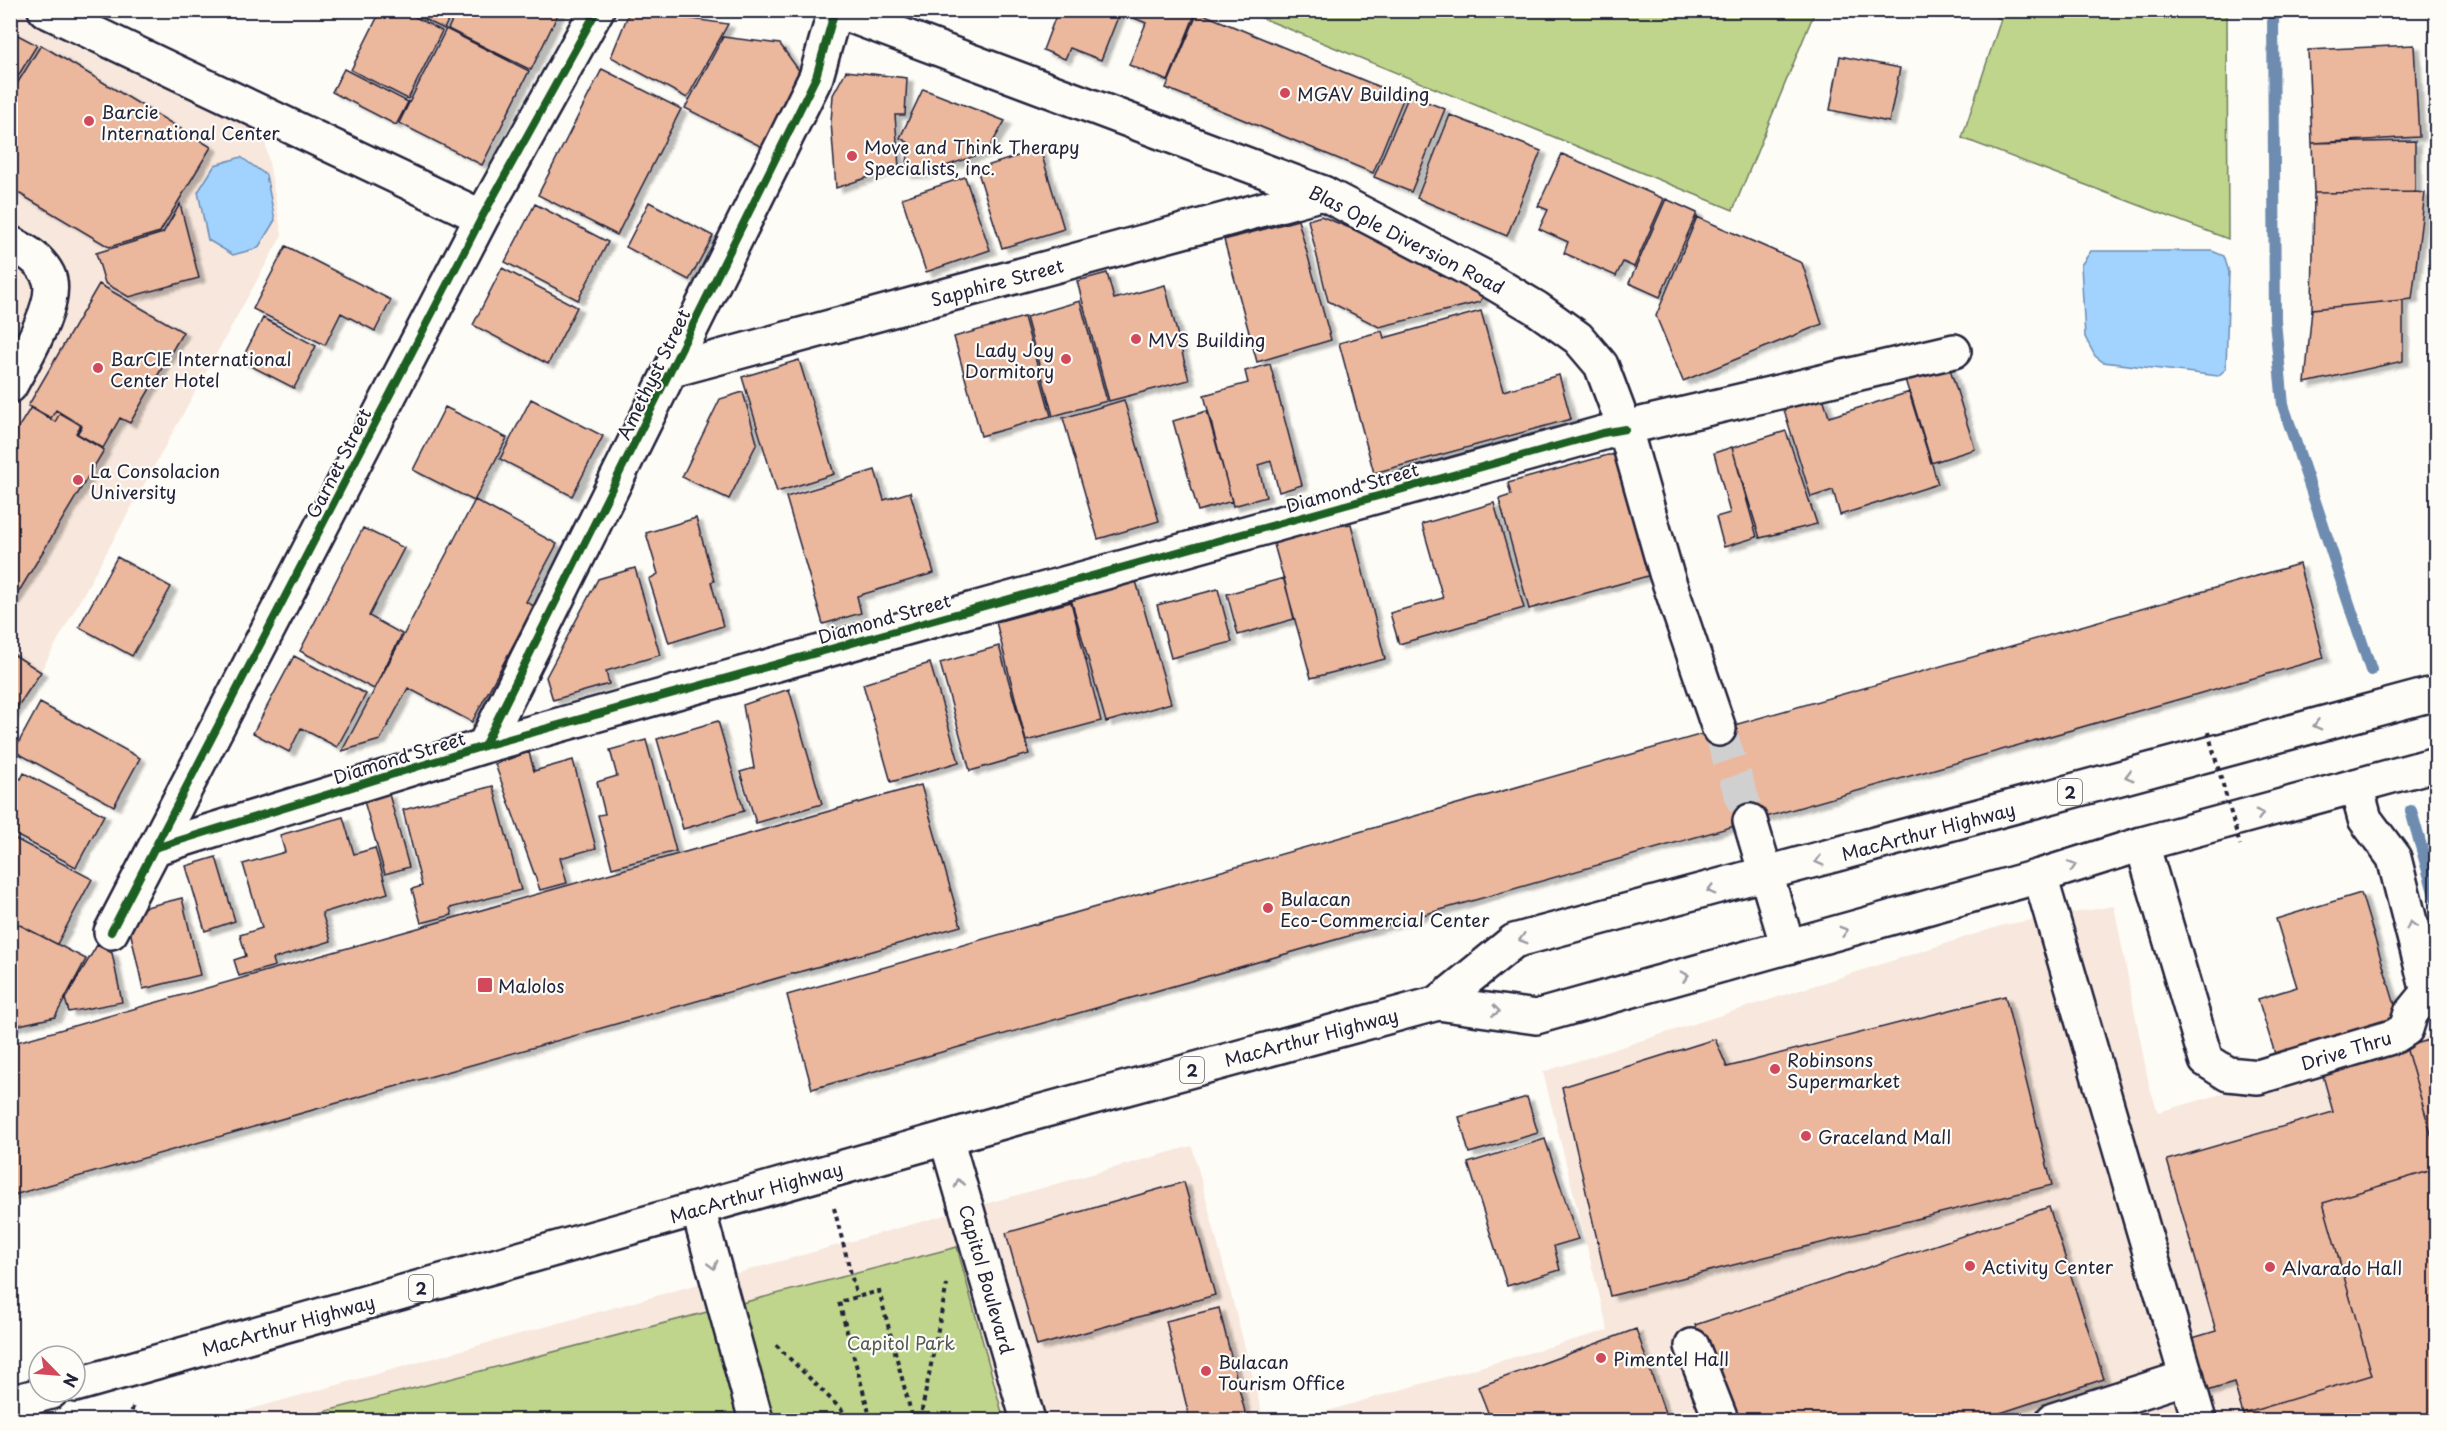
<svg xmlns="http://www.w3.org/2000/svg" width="2447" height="1431" viewBox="0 0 2447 1431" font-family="'Playpen Sans',sans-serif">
<defs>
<filter id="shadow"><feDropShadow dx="6" dy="4" stdDeviation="1.5" flood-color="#0004"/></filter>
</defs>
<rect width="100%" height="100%" fill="#fdfcf7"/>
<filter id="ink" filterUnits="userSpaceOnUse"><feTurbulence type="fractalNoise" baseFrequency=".0167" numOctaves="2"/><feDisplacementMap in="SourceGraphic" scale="12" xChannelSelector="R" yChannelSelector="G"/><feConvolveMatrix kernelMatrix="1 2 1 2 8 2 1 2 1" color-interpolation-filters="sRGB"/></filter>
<g filter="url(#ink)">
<path fill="#f8e7dc" d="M17,10L261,118L282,235L11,725L10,11Z
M2114,906L2149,1085L2158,1112L2436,1034V1420H1296L1608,1330L1543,1072L2004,925Z
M1192,1146L1264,1420H212Z"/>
<path fill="#bed58b" stroke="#707c63" stroke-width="1.5" d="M1245,11H1815L1733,210Z
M1982,11H2227L2228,239L1962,138L2001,19Z
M957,1247L1004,1420H292Z"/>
<path fill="#a1d3fe" stroke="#6e8cb0" stroke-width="1.5" d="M241,157L266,175L275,220L258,248L233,255L208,240L198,192L215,165Z
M2091,251H2212L2224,256L2229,272L2226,369L2218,376L2103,362L2095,356L2085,337L2081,265Z"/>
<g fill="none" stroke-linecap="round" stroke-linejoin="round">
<path stroke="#6e8cb0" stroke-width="12" d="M2273,10L2275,321L2283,405L2371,670
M2411,811L2436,899"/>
</g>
<path fill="#ebb79d" stroke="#22223b" stroke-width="1.5" filter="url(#shadow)" d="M381,10H402L442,31L408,99L351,70Z
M406,10H453L444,29Z
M457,10H560L531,70L448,29Z
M630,10L728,24L687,98L611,57Z
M1058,10H1192L1196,12L1168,81L1129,65L1146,23L1120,12L1101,60L1070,48L1065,59L1043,50Z
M1198,12L1404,97L1373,173L1166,88Z
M446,29L529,71L482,165L399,123Z
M10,31L37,45L10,89Z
M723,37L780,44L805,79L768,150L685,108Z
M41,45L211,147L160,232L109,247L10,188V95Z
M2414,45L2419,137L2312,143L2308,50Z
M1840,56L1900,68L1889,122L1830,110Z
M344,69L408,102L396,125L332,92Z
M602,69L681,109L617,235L538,195Z
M846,71L907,78L905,115H895L899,167L836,188L831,122L833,95Z
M923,89L1005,121L987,152L922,174H906L909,143L900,138Z
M1409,95L1445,109L1411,192L1374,177Z
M1450,115L1541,151L1507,236L1417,198Z
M2415,141V192L2314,193L2312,143Z
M1040,149L1064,229L1002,248L977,169Z
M1562,154L1664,199L1634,267L1623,262L1616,276L1564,253L1568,242L1539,229L1548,210L1538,206Z
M965,177L990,250L926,272L902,198Z
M2415,192L2425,193L2412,299L2312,309L2314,193Z
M1666,199L1697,213L1660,297L1629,283Z
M649,202L713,236L689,280L626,247Z
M180,204L199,278L129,297L105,283L96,253L163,233Z
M535,204L608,242L578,300L505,262Z
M1321,216L1488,286L1480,302L1379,327L1328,301L1308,220Z
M1697,217L1802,263L1822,324L1683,381L1656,316Z
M1298,220L1331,340L1257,362L1224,240Z
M286,246L391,300L375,331L341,313L325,345L253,309Z
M502,268L577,307L548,364L473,325Z
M1107,273L1114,299L1165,285L1189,380L1109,401L1077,281Z
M99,284L183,332L130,423L120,418L103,448L76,433L81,425L60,413L55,422L28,406Z
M2403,300V361L2305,383L2312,309Z
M1080,301L1107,401L1053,416L1026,317Z
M1481,311L1503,391L1559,375L1571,419L1374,473L1339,343L1382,331L1384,338Z
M1024,317L1051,416L981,436L954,337Z
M263,318L316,346L294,388L241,361Z
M1947,359L1975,449L1931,463L1903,373Z
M799,360L834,474L777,492L742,377Z
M1270,364L1302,485L1279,492L1271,461L1258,465L1266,497L1233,506L1204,395L1248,383L1245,371Z
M743,392L757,443L729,499L682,477L720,399Z
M1910,392L1938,484L1840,515L1833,490L1811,497L1784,410L1823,397L1829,417Z
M531,399L603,436L572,496L500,459Z
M1124,400L1159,521L1098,539L1063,418Z
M31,407L51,418L56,410L82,426L77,434L104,450L12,603L10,441Z
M445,407L507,438L474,501L413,470Z
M1207,411L1232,501L1198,511L1173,421Z
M1786,431L1817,524L1760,538L1732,448Z
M1732,447L1757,537L1724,547L1716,517L1730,513L1714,453Z
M1608,455H1617L1662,572L1529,609L1499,499L1511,495L1508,483Z
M875,470L884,500L910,492L934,573L857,596L861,613L823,624L786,497Z
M475,500L557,544L526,602L534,606L472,722L408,688L380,740L342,751Z
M1494,503L1524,608L1399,644L1390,613L1443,598L1422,524Z
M696,518L714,581L711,582L723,626L669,643L649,579L658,574L646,533Z
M1351,524L1385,659L1311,678L1272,537Z
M363,528L404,548L369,616L402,634L374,689L300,651Z
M117,557L171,587L132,656L79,627Z
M2299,564L2324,658L812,1089L787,995Z
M635,568L660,655L606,671L609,684L553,700L546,677L598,579Z
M1284,578L1294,619L1238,635L1227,594Z
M1136,581L1171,703L1106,722L1071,599Z
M1218,589L1232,642L1171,658L1157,605Z
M1071,602L1101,721L1026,741L996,622Z
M999,646L1029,754L970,771L940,663Z
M10,652L41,672L10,718Z
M294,656L366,694L337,747L301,728L289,752L253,733Z
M930,663L959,762L891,782L863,684Z
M789,689L822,804L756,823L740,772L754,768L743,705Z
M40,703L140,758L114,806L14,751Z
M718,721L744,811L683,829L657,739Z
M646,740L676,851L612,868L598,815L605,814L597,782L617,776L610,750Z
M529,752L534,771L573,760L596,848L560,858L567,883L540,890L495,764Z
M10,773L21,779L24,773L104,815L76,867L10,832Z
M921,785L961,926L10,1196V1044Z
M493,786L521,890L450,908L452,915L421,923L412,889L422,886L403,810Z
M389,794L409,867L385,874L364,801Z
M343,817L354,854L375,848L388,893L322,913L331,941L273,959L275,966L239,976L234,960L246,956L240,935L262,928L243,864L285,852L280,835Z
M10,836L92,879L57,944L10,920Z
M216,857L235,921L205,931L186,866Z
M2361,893L2395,1005L2394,1016L2390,1020L2276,1057L2258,999L2297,987L2276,919Z
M182,898L200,975L143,989L126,912Z
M10,920L86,959L55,1017L10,1027Z
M97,945L112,953L122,1002L69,1012L65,999Z
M2005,996L2052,1185L1610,1296L1562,1087L1715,1039L1727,1067Z
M2435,1038L2436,1042V1151L2406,1047Z
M2406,1047L2436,1151V1169L2323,1203L2372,1375L2243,1414L2234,1383L2204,1392L2189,1339L2216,1331L2167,1160L2333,1112L2322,1072Z
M1527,1097L1538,1133L1469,1153L1459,1117Z
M1545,1139L1578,1239L1554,1246L1560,1270L1507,1286L1468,1163Z
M2436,1169V1420H2245L2243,1414L2372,1375L2323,1203Z
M1184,1182L1215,1295L1037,1346L1006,1233Z
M2049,1207L2104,1379L1979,1420H1726L1695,1325Z
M1219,1308L1247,1420H1190L1166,1321Z
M1636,1329L1665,1413L1645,1420H1491L1478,1387Z"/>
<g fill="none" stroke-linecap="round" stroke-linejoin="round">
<path stroke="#d1d0d1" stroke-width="33" stroke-dasharray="33 16" stroke-linecap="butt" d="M1719,729L1750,821"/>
<defs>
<path id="minor" d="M45,10L482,217
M10,243C26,251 40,259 48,275C61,301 23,361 10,386
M672,370L1323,193
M484,746L816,77L835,10
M2142,844L2206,1060L2228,1074L2258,1077L2395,1036L2406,1029L2411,1013L2428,992L2394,858L2365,819L2356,786
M155,848L484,746L1603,433L1954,351
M2040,876L2199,1420
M111,932L482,217L597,10
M946,1138L1028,1420
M698,1209L756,1420
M1692,1346L1721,1420
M2053,1420L2187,1377"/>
<path id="major" d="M835,10L1323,193L1484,277L1536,308L1578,338L1601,365L1625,429L1666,573L1719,729
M1750,821L1788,947"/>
<path id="highway" d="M1438,1003L1514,941L2436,693
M75,1385L1013,1119L1438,1003L1536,1017L2040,876L2142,844L2436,764
M10,1403L51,1392"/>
</defs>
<use href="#minor" stroke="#22223b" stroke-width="38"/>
<use href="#major" stroke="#22223b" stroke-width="38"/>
<use href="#highway" stroke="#22223b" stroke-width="38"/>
<path stroke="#22223b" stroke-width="4" stroke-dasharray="4.5 4.5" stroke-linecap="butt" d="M834,1208L857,1297
M776,1345L852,1420
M129,1420L133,1407
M871,1420L839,1302L879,1291L913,1420
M920,1420L947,1284"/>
<use href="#minor" stroke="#fdfcf7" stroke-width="33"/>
<use href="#major" stroke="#fdfcf7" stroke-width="33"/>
<use href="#highway" stroke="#fdfcf7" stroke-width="33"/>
<path stroke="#22223b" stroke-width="4" stroke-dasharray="4.5 4.5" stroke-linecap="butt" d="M2208,732L2240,845"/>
<defs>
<path id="cycleway" d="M484,746L816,77L835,10
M155,848L484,746L1603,433L1625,429
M111,932L482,217L597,10"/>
</defs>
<use href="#cycleway" stroke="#fdfcf7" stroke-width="11"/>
<use href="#cycleway" stroke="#1b5e20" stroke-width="8"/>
</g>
<defs><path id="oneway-chevron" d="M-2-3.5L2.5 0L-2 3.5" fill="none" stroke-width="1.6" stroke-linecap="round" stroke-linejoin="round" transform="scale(1.5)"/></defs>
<g stroke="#9a9aa2">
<use href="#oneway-chevron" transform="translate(2317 725) rotate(165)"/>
<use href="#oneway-chevron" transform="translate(2129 776) rotate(165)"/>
<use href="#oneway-chevron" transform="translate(2260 814) rotate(-15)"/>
<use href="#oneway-chevron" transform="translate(1819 861) rotate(165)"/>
<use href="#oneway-chevron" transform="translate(2072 866) rotate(-17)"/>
<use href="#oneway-chevron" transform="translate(1711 890) rotate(165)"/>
<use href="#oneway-chevron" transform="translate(2411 925) rotate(-104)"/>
<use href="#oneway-chevron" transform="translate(1844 931) rotate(-16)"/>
<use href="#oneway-chevron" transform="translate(1523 939) rotate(164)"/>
<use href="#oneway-chevron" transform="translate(1685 976) rotate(-15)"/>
<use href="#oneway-chevron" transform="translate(1496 1011) rotate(8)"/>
<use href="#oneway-chevron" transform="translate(959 1183) rotate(-106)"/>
<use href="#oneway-chevron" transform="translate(713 1265) rotate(75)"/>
</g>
</g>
<g fill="#d1495b" stroke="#fdfcf7" stroke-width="2">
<circle cx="1285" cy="93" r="6"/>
<circle cx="89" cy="121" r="6"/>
<circle cx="852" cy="156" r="6"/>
<circle cx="1136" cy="339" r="6"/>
<circle cx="1066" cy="359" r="6"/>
<circle cx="98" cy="368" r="6"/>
<circle cx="78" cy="480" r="6"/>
<circle cx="1268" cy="908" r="6"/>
<rect x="477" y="977" width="16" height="16" rx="3"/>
<circle cx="1775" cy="1069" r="6"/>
<circle cx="1806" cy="1136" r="6"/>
<circle cx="1970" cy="1266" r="6"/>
<circle cx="2270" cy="1267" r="6"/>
<circle cx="1601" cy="1358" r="6"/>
<circle cx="1206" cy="1371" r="6"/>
</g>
<g text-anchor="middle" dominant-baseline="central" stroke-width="4.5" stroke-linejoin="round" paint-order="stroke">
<g fill="#fdfcf7" stroke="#646373" stroke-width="1.5">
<rect x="2058" y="779" width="24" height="26" rx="4.5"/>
<rect x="1180" y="1057" width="24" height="26" rx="4.5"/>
<rect x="409" y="1275" width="24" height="26" rx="4.5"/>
</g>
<g font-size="16" font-weight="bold" fill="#22223b">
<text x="2070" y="792">2</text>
<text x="1192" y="1070">2</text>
<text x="421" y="1288">2</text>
</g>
<g font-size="18" fill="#22223b" stroke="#fdfcf7" text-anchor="start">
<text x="1297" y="93">MGAV Building</text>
<text x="101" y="111">Barcie<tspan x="101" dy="21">International Center</tspan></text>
<text x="864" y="146">Move and Think Therapy<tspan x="864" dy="21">Specialists, inc.</tspan></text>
<text x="1148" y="339">MVS Building</text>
<text x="1054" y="349" text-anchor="end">Lady Joy<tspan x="1054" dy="21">Dormitory</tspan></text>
<text x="110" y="358">BarCIE International<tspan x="110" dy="21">Center Hotel</tspan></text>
<text x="90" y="470">La Consolacion<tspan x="90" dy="21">University</tspan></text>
<text x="1280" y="898">Bulacan<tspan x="1280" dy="21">Eco-Commercial Center</tspan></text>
<text x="498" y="985">Malolos</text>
<text x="1787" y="1059">Robinsons<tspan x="1787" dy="21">Supermarket</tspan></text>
<text x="1818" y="1136">Graceland Mall</text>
<text x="1982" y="1266">Activity Center</text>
<text x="2282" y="1267">Alvarado Hall</text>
<text x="1613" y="1358">Pimentel Hall</text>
<text x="1218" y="1361">Bulacan<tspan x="1218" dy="21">Tourism Office</tspan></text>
</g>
<g font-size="18" fill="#22223b" stroke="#fdfcf7">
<text transform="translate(1407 239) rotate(27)">Blas Ople Diversion Road</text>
<text transform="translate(997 282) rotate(-15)">Sapphire Street</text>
<text transform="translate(653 374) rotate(-64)">Amethyst Street</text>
<text transform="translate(338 463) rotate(-63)">Garnet Street</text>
<text transform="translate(1352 487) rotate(-16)">Diamond Street</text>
<text transform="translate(884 618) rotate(-16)">Diamond Street</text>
<text transform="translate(399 757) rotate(-17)">Diamond Street</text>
<text transform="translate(1928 831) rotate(-15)">MacArthur Highway</text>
<text transform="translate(1311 1037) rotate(-15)">MacArthur Highway</text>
<text transform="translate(2346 1050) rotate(-17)">Drive Thru</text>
<text transform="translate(756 1192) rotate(-16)">MacArthur Highway</text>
<text transform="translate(987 1279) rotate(74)">Capitol Boulevard</text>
<text transform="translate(288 1325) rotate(-16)">MacArthur Highway</text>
</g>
<g font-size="18" fill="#515853" stroke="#fdfcf7">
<text x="901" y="1342">Capitol Park</text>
</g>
</g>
<rect width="2447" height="1431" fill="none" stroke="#fdfcf7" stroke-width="36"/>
<rect x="18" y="18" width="2411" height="1395" fill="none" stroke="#22223b" stroke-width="2" filter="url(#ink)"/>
<g transform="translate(57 1374) rotate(115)"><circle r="28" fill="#fdfcf7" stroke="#a5a5ac" stroke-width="1.5"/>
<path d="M0-4.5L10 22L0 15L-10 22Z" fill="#d1495b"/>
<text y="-9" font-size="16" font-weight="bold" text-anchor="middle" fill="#22223b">N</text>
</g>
</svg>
